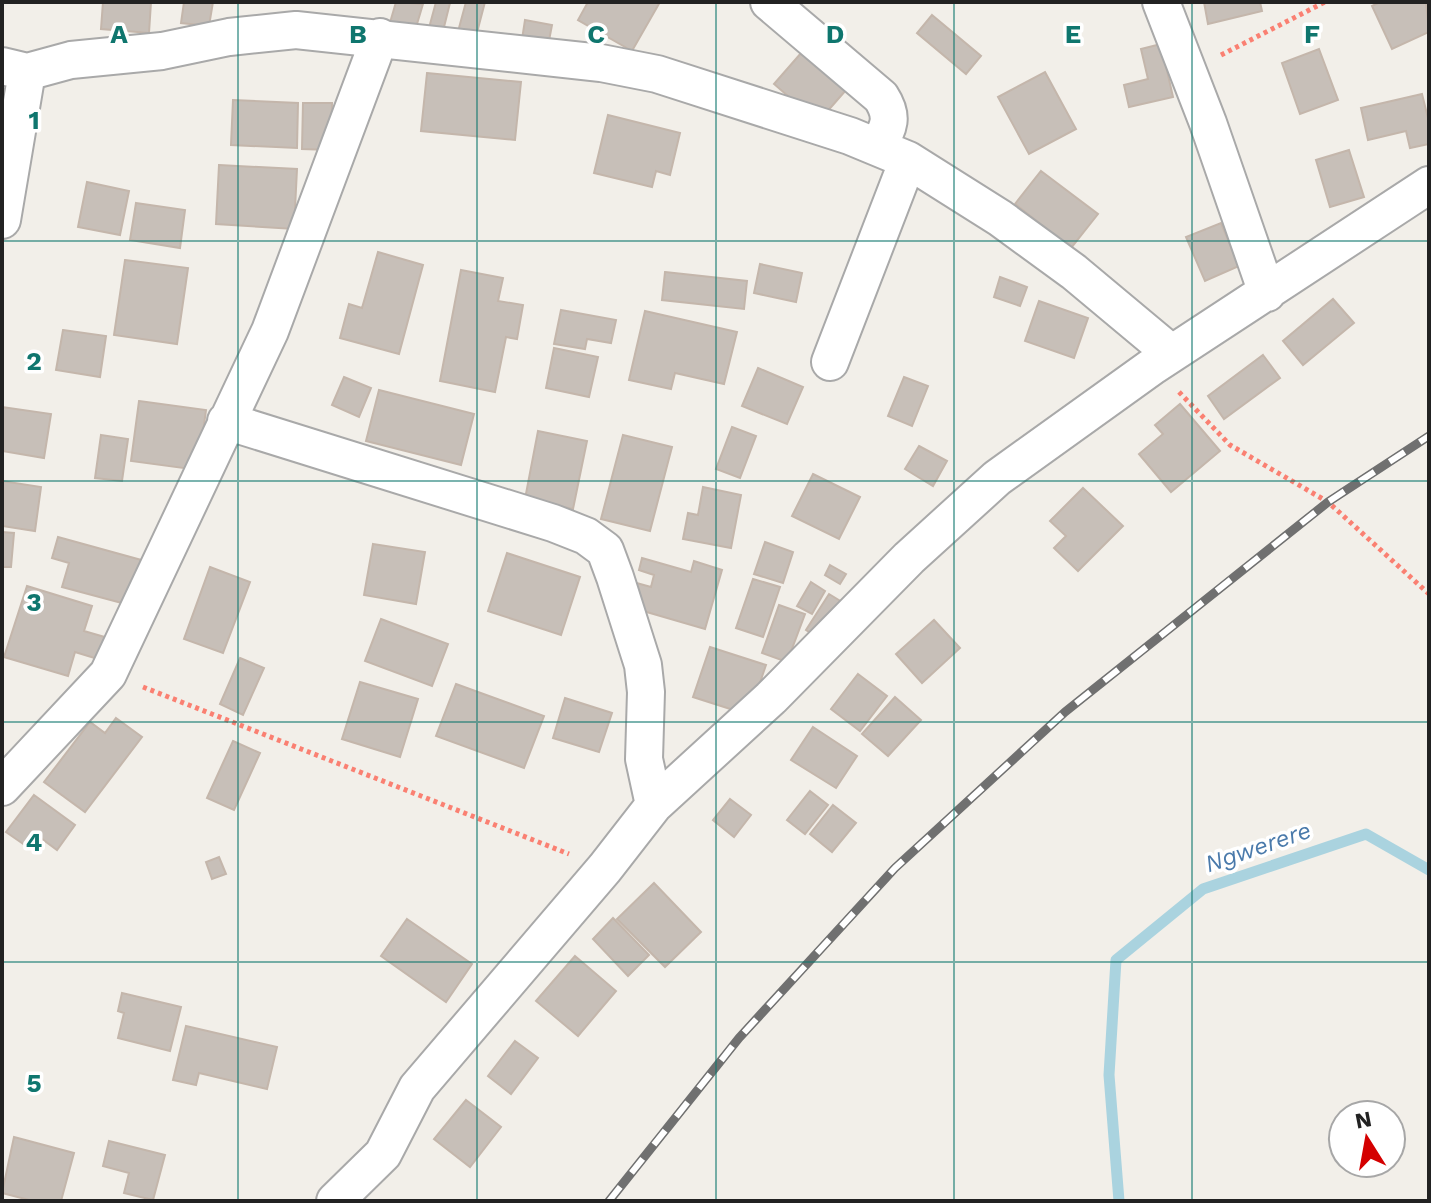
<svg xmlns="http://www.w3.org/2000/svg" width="1431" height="1203" viewBox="0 0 1431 1203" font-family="'Work Sans',sans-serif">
<rect width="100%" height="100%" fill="#f2efe9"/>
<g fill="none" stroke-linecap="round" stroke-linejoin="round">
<path stroke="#aad3df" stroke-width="11" d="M1119,1201L1109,1075L1116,960L1203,889L1366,834L1429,870"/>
</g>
<path fill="#c7bfb8" stroke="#c4b6ab" stroke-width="2" d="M103,2H151L149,33L101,29Z
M184,2H213L209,26L181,23Z
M396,2L423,4L414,34L389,26Z
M436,2L450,3L443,31L429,28Z
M466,2H485L474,44L456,39Z
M588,2H660L632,51L578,20Z
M1204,2H1260L1262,11L1208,24Z
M1380,2H1426L1429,32L1392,49L1372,6Z
M932,15L981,56L966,74L917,33Z
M525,20L552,25L547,51L521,46Z
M1161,44L1173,97L1129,107L1124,85L1148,79L1141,49Z
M1319,49L1338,100L1300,114L1282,63Z
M802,52L846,90L818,122L774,84Z
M1045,72L1076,129L1029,154L998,97Z
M427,73L521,82L515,140L421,131Z
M1422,94L1429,122V144L1410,148L1406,131L1368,140L1361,108Z
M233,100L298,103L297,148L231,145Z
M303,103H332L331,150L302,149Z
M608,115L680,133L670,175L656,171L652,187L594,173Z
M1349,150L1364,197L1330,207L1316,160Z
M219,165L297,169L294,229L216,224Z
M1041,171L1098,214L1071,248L1015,204Z
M87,182L129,191L120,235L78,227Z
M136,203L185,210L180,248L130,240Z
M1221,223L1239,266L1205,281L1186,237Z
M378,252L423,265L399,354L340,338L349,304L362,308Z
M125,260L188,268L177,344L114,335Z
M760,264L802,273L796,302L754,293Z
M461,270L503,278L498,301L523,305L517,339L506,337L495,392L440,381Z
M665,272L747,281L744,309L662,300Z
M1000,277L1027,287L1020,306L994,297Z
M1333,299L1354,323L1303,365L1283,341Z
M1039,301L1088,318L1074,358L1025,341Z
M561,310L616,320L611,343L587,339L585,349L554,344Z
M645,311L737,332L724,384L675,373L671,389L629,380Z
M63,330L106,336L100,377L56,370Z
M554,348L598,357L589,397L546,388Z
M1263,355L1280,378L1224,419L1208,396Z
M758,368L803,387L787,424L742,406Z
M344,377L371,388L359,417L332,405Z
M904,377L928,386L912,426L888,416Z
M379,390L474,414L461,465L366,441Z
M139,401L206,410L198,470L131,461Z
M1180,404L1220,451L1171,492L1139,454L1163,434L1155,425Z
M2,407L51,414L44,458L2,451Z
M732,427L756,436L740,478L716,469Z
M538,431L587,441L573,509L525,499Z
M101,435L128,439L122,481L95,478Z
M623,435L672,447L650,531L601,519Z
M919,446L947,461L933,486L905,469Z
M813,474L860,497L839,539L792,516Z
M2,481L41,487L35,531L2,526Z
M703,487L741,495L731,548L683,539L688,513L698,515Z
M1083,488L1123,526L1078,571L1054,548L1066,536L1050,521Z
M2,532L14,533L11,567H2Z
M58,537L145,561L133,606L62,587L69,563L52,558Z
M765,542L793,552L783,583L754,574Z
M373,544L425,552L416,604L364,595Z
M507,553L580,577L561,635L488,611Z
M642,558L691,572L694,561L722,570L705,629L626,606L633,582L651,587L654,575L639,570Z
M830,565L846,574L840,584L825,575Z
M210,567L250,582L223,653L184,639Z
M753,579L780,587L763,637L736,628Z
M811,582L825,591L812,614L797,606Z
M27,586L92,606L84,631L108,638L101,660L75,652L68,676L4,657Z
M829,594L842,602L818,638L806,630Z
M779,605L805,614L787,662L762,653Z
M381,619L448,644L432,686L365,661Z
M934,620L960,648L922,683L896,654Z
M710,647L766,665L749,715L693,697Z
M240,658L264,668L243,715L220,704Z
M858,674L887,696L860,731L831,709Z
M360,682L418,699L400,757L342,739Z
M456,684L544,716L524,768L436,736Z
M895,697L921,720L888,756L862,734Z
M565,698L612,713L599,752L553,738Z
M116,718L142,737L85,812L44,782L90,722L105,733Z
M813,727L857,756L836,788L791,760Z
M233,741L260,753L234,810L207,798Z
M810,791L828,805L805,834L787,820Z
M34,795L75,825L57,850L38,836L29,848L6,832Z
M730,799L751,815L734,837L713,820Z
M833,805L856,823L832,852L810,834Z
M219,857L226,874L212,879L206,862Z
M654,883L701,932L665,967L617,919Z
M613,918L649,955L628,976L593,939Z
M407,919L472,964L446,1002L381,956Z
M575,956L616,991L578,1036L536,1001Z
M122,993L181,1007L170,1051L118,1038L124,1013L118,1011Z
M186,1026L277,1047L267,1089L199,1073L196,1085L173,1080Z
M515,1041L538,1058L511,1094L488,1076Z
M466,1100L501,1127L470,1167L434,1139Z
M14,1137L74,1153L61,1201H33L2,1193Z
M109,1141L165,1155L153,1200L124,1193L129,1173L103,1166Z"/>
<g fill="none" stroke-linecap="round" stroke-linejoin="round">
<defs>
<path id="minor" d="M769,2L881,97C894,117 889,127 878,146
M1161,2L1208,123L1267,293
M2,66L27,72L71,60L162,51L229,37L296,30L601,63L657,74L850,136L908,160L1000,218L1074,272L1171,353
M2,220L27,72
M830,362L908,160
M226,421L553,523L586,536L605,550L615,577L643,665L646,692L644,759L654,805
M2,787L108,674L270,331L380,37
M335,1201L383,1154L417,1088L605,868L654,805L771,698L909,558L997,478L1153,366L1429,185"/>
</defs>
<use href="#minor" stroke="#a9a9a9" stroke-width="40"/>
<path stroke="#fa8072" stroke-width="5" stroke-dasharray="4 4" stroke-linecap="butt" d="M1221,55L1325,2
M1179,392L1230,445L1328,502L1429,594
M143,687L569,854"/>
<use href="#minor" stroke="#fff" stroke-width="36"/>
<defs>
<path id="rail" d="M609,1201L739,1038L895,868L1065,712L1328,502L1429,436"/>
</defs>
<use href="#rail" stroke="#707070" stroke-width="9"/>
<use href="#rail" stroke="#fff" stroke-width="6" stroke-dasharray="18" stroke-linecap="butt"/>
</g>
<path fill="none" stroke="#0f766e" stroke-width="2" stroke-opacity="0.55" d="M238,2V1201M477,2V1201M716,2V1201M954,2V1201M1192,2V1201M2,241H1429M2,481H1429M2,722H1429M2,962H1429"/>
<g text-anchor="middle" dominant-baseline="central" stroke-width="7" stroke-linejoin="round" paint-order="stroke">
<g font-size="24" font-style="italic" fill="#4a7aab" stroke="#fff">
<text transform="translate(1258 847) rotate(-19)">Ngwerere</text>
</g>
</g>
<g font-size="26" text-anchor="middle" font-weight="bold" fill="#0f766e" stroke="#fff" stroke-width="7" stroke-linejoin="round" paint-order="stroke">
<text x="119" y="43">A</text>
<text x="358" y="43">B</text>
<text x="596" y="43">C</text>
<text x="835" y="43">D</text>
<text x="1073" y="43">E</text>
<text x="1312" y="43">F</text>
<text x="34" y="129">1</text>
<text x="34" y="370">2</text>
<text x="34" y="611">3</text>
<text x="34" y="851">4</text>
<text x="34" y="1092">5</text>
</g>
<rect width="1431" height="1203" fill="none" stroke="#222222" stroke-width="8"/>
<g transform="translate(1367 1139) rotate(349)"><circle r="38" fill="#ffffff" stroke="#a7a7a7" stroke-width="2"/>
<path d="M0-6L14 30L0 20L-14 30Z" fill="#d40000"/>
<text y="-12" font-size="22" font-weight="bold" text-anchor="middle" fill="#222222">N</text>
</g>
</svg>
